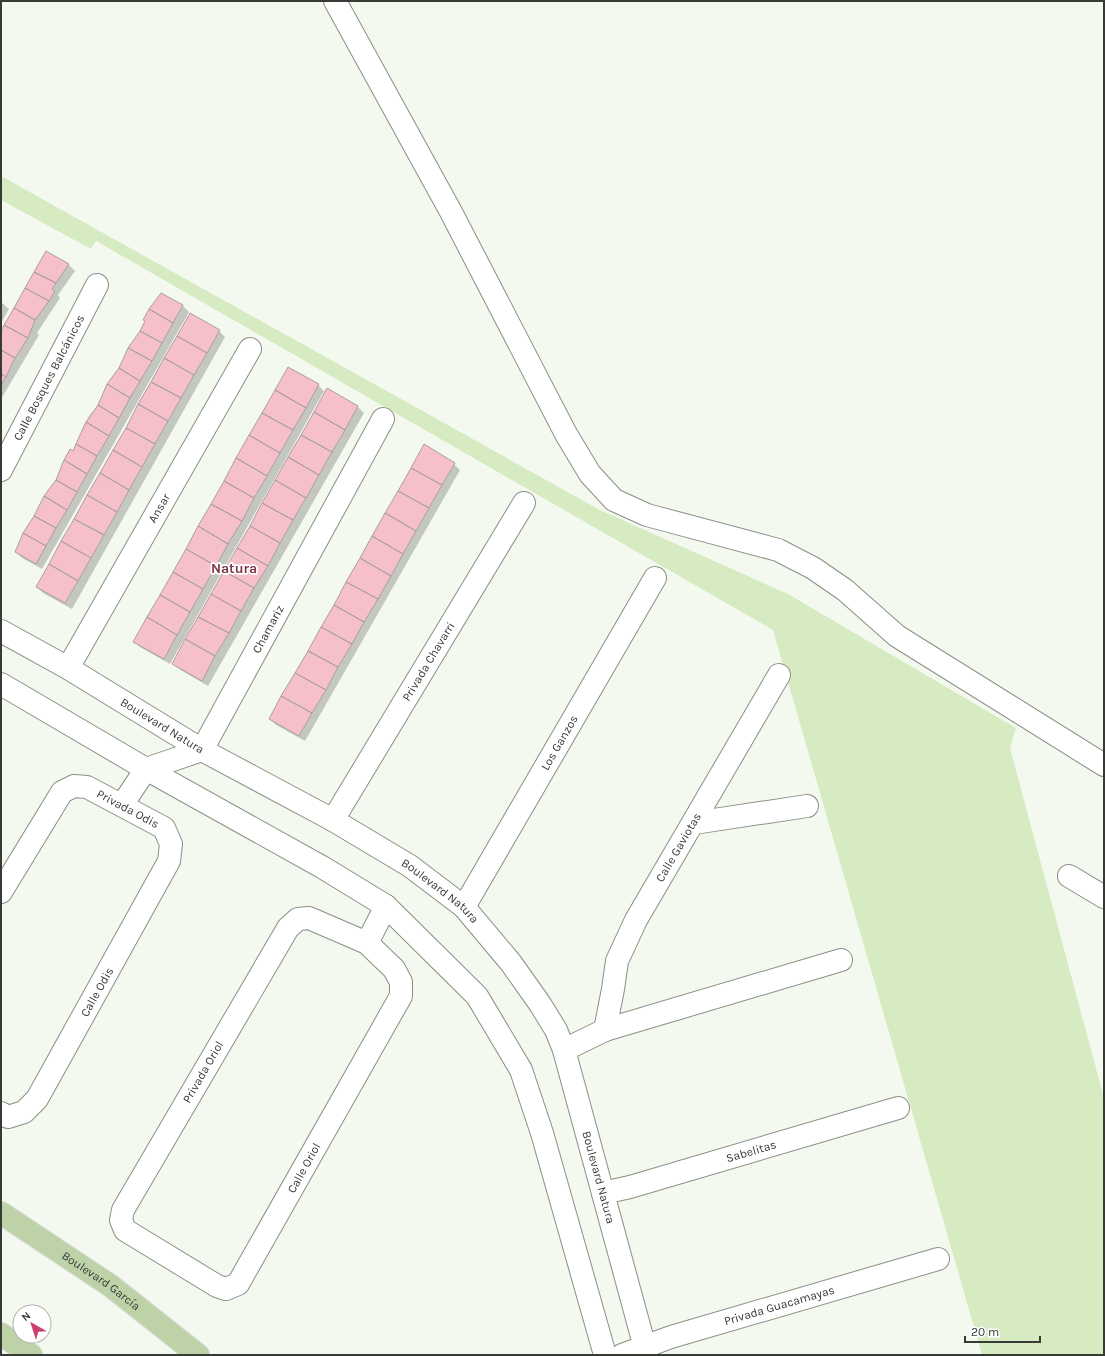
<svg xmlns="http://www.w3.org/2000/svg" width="1105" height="1356" viewBox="0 0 1105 1356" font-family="Karla,sans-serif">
<rect width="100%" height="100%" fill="#f4f9ef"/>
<path fill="#d7ebc3" d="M1,176L600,510L788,594L1016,728L1010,748L1104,1098V1355H982L773,630L96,241L91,249L1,200Z"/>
<path fill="#0003" d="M47,252L69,265L75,271L58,295L60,298L37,333L39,335L1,399V333Z
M162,294L183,306L189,312L42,569L22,558L16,552L45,497L50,488L51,489L83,433L81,431L91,413L94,415L112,377L114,378L134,339L135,340Z
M1,302L9,309L1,323Z
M219,331L225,337L72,609L43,593L37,587Z
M318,385L324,391L170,664L140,647L134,641Z
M327,390L358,407L364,413L208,686L179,669L173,663Z
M454,464L460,470L305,741L276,725L270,719Z"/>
<path fill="#f6c0cb" stroke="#aa9ea0" d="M46,251L69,264L56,283L34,272Z
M34,272L56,283L52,289L55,291L49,301L25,288Z
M25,288L49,301L35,320L14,308Z
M161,293L183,305L173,323L149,309Z
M14,308L35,320L28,338L4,325Z
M149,309L173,323L162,343L140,331L145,321L143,320Z
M190,313L220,330L207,353L177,336Z
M4,325L28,338L15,358L1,350V331Z
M140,331L162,343L152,361L128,348Z
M177,336L207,353L194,375L164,358Z
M128,348L152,361L140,381L119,368Z
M1,350L15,358L6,377L1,374Z
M164,358L194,375L181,398L151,382Z
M288,367L319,384L306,408L275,390Z
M119,368L140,381L130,398L107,384Z
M1,374L6,377L1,385Z
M151,382L181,398L168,421L138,404Z
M107,384L130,398L119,418L98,405Z
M327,388L358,406L345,430L314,412Z
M275,390L306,408L293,430L262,413Z
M138,404L168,421L155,444L126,428Z
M98,405L119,418L109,436L86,422Z
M314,412L345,430L332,452L301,435Z
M262,413L293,430L280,453L249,435Z
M86,422L109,436L97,456L76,444Z
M126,428L155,444L142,467L113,450Z
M249,435L280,453L267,476L236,458Z
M301,435L332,452L319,475L288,457Z
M76,444L97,456L87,474L64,460L70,449L73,451Z
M424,444L455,463L442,485L411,468Z
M113,450L142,467L129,490L100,473Z
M288,457L319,475L306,498L275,480Z
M236,458L267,476L254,498L224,481Z
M64,460L87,474L77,492L56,480Z
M411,468L442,485L429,508L398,491Z
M100,473L129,490L117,512L87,495Z
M56,480L77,492L67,510L44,496Z
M275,480L306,498L293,520L262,503Z
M224,481L254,498L242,521L211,504Z
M398,491L429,508L416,531L385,513Z
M87,495L117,512L104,535L74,519Z
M44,496L67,510L56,528L34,516Z
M262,503L293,520L280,543L250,526Z
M211,504L242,521L228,544L198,526Z
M385,513L416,531L403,554L372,536Z
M34,516L56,528L46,546L23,533Z
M74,519L104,535L91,558L61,541Z
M198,526L228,544L216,566L186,549Z
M250,526L280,543L268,566L237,548Z
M23,533L46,546L36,564L15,552Z
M372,536L403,554L391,576L360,558Z
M61,541L91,558L78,581L49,564Z
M237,548L268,566L254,588L224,571Z
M186,549L216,566L203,589L173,572Z
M360,558L391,576L378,599L346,582Z
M49,564L78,581L65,603L36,587Z
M224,571L254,588L241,611L211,594Z
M173,572L203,589L190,612L160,595Z
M346,582L378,599L364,622L334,605Z
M211,594L241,611L229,633L198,617Z
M160,595L190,612L177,635L147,617Z
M334,605L364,622L352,644L321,627Z
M147,617L177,635L164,659L133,642Z
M198,617L229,633L215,656L185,639Z
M321,627L352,644L338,667L308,651Z
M185,639L215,656L202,681L172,664Z
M308,651L338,667L326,690L295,673Z
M295,673L326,690L312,713L281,696Z
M281,696L312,713L299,736L269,719Z"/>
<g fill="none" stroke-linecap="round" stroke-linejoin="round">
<defs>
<g id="minor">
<path d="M335,1L451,212L566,434L590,474L614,500L647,515L778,550L813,568L845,590L897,636L1104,765"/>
<path id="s1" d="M1,470L97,285"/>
<path id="s2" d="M1,631L68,668L202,750L333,820L410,866L464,907L511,963L540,1004L556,1030L564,1050L647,1355"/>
<path id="s3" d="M68,668L250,349"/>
<path d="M1,684L146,769L322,867L386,906L477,996L521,1070L542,1133L605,1355"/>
<path id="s4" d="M122,805L146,769L202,750L383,419"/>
<path id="s5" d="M333,820L524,503"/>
<path d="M694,823L807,806"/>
<path d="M1069,876L1104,897"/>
<path id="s6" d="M1,892L62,792L74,786L87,787L164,828L171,844L169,861L37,1099L24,1112L8,1117L1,1113"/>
<path id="s7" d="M464,907L655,578"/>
<path d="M309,918L367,943L394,969L401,982V996L238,1284L226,1289L217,1286L125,1230L121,1220L123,1210L288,928L298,919Z"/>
<path d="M367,943L386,906"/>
<path d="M605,1030L841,960"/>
<path id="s8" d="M564,1050L605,1030L613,989L617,961L636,920L779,675"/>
<path id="s9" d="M603,1193L630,1187L898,1108"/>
<path id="s10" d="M622,1355L671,1337L938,1259"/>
</g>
<g id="major">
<path id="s11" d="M1,1213L111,1286L198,1355"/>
<path d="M1,1334L31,1355"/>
</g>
</defs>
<use href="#minor" stroke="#8a8f85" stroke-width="24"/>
<use href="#major" stroke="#d7d8d7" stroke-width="24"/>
<use href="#minor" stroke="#fff" stroke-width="22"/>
<use href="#major" stroke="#bed2a7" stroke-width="22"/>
</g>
<g text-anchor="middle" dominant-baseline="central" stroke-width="3.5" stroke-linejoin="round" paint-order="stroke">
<g font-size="12" fill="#383a36" stroke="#fff">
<text stroke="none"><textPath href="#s1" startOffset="104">Calle Bosques Balcánicos</textPath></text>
<text stroke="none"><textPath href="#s3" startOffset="184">Ansar</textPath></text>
<text stroke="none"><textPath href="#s4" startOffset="240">Chamariz</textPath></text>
<text stroke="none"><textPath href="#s5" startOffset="185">Privada Chavarri</textPath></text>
<text stroke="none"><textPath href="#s2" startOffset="187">Boulevard Natura</textPath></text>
<text stroke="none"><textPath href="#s7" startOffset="190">Los Ganzos</textPath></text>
<text stroke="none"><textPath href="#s6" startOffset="190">Privada Odis</textPath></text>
<text stroke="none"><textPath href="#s8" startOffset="245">Calle Gaviotas</textPath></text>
<text stroke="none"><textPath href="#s2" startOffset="511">Boulevard Natura</textPath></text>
<text transform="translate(97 992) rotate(-61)">Calle Odis</text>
<text transform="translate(203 1072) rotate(-60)">Privada Oriol</text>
<text stroke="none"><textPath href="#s9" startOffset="154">Sabelitas</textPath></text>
<text transform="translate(304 1168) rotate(-61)">Calle Oriol</text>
<text stroke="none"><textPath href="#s2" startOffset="847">Boulevard Natura</textPath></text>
<text stroke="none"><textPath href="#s11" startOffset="121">Boulevard García</textPath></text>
<text stroke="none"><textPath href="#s10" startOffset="165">Privada Guacamayas</textPath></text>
</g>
<g font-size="14" font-weight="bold" fill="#7b3448" stroke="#fff">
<text x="234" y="568">Natura</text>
</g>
</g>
<rect width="1105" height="1356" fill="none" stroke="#383a36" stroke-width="4"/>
<g transform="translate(32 1324) rotate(321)"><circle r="19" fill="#ffffff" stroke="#afb0af"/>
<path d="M0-3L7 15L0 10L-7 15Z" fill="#cc3f6d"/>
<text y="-6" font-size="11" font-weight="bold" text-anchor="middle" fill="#383a36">N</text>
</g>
<path d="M965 1336v6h75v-6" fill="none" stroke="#383a36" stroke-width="2"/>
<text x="971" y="1336" font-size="12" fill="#383a36" stroke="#ffffff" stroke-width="3" paint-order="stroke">20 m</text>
</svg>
